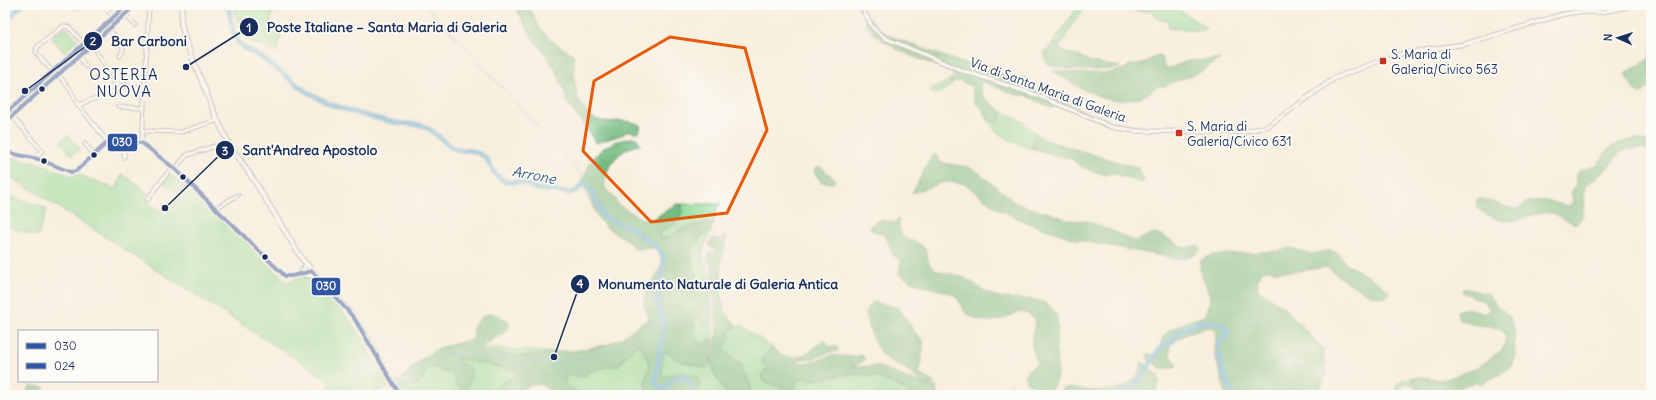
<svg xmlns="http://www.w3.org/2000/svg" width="1656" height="400" viewBox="0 0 1656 400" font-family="Delius,sans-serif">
<rect width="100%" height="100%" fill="#fdfcf7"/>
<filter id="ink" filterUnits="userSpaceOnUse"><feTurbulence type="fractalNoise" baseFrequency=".025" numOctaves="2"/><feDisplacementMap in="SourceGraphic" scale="8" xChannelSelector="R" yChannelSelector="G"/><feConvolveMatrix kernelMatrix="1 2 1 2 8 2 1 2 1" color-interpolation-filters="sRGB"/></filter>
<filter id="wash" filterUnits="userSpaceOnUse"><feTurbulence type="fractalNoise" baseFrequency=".012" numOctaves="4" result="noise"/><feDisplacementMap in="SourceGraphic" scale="16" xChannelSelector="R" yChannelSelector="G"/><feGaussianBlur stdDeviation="0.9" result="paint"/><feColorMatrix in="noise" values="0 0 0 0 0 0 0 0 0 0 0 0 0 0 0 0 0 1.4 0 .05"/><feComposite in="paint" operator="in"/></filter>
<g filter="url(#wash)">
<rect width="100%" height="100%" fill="#f8efde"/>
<path fill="#8fdb98" stroke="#55857b" d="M232,5H275C271,14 270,23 271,33L281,35L277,53L248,40L240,25Z
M1079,5H1087L1072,25L1059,48L1057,44L1053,43Z
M1119,5H1172L1206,28L1203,31L1169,28L1168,21L1158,19L1151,11C1139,12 1129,11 1119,5Z
M66,27L82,44L68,57L51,37L62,28Z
M951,79V83H953C946,88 939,97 930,92L932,88L939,86Z
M1001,111L1024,122L1035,133L1032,149C1015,142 994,136 987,118L995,122L1001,117Z
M68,135L80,149L72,155L60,142Z
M5,156L44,165L70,176H73L76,174L116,189L122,174L148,193L144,199L166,215L180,196L178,195L186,184L287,282L303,276L313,279L348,318L361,336L388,386C359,400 355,394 327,389L332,382L5,173Z
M169,174L184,185L177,193L163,182Z
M5,195L47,208L38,236L5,226Z
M682,204H721L717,207L714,224C699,223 680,228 668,238H659V234C671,226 683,220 682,204Z
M712,230L703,248L702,254L710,277L711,289C697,280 688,264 691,247L699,242V238Z
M696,316C700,322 704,326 712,325L714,339L711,338L704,344L700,343L693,335L694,332L692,318Z
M649,320H656L708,359L725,352L723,350L730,337L729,330L732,328H736L737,326H742L773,348L768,351L762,362L874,371L925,395H558L544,383L526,382L495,395H401L394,382L400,380L421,359L441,347H443L444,349L468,347L547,352L578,350L616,343Z
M1412,378L1413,384L1404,385L1401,388L1402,390L1408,395H1397L1396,386L1402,380Z"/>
<path fill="#73bb80" stroke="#47756f" d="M512,5H528L539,27L550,40L573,54C575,59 573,66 574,73C574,89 580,115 598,120C611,124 630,117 641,126L639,132L635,133L628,130L624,134L596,143L567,102L562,84L554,67L546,54L533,39L518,11Z
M868,16L882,31L890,36L956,61L1015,77L1020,80L1025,77L1030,82L1028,87C1057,97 1082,112 1111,122C1121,126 1134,126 1145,127L1144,129L1109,124L1062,105L1051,108L1026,95H1016L981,81C977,95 991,103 1001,111V117L998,123L987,118L983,110L976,103L971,86L960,81L951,83V79L954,75L951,71C921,60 887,49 865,25Z
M1053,43L1057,44L1059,48L1066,53L1077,55L1091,62L1120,67C1105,72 1059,71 1046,63L1044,52Z
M1650,49L1651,86L1642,93L1636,92L1625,75L1627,72L1649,59Z
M1158,55L1161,56L1165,68H1169L1188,61L1220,59L1204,70L1164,86H1158C1124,116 1085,92 1053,71H1063L1075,73H1111L1124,69L1131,64H1143Z
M1035,133L1045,140L1138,168L1145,181L1141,183L1113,173L1106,175L1092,171L1080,166L1072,159L1032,149Z
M631,138H636L640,143V145C619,148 603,168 605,188L615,198L617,204L642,219H653L677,204H682C683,221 671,226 659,234V238C668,240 674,232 682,229C693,226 703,223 714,224C711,232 705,233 699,238V242L691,247C687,264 697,280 711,289L712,325C704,326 700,322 696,316L692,318L696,327L693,335L700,343L704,344L711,339H714L709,365L706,368L677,360L667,352H664C663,361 661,369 663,377L679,372L696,376L700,384L696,395H647L645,382L649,367L648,361L642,350L643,346L641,345L635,347L623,361L616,367L610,366L588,372L584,377L566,375L565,385L579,393L588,395H555L542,385L537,384H532L522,389L503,395H488L504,381L518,376L517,371L460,359L459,356L458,360L470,368C472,377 470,388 461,392L462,388L457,387L453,374C451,373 449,374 447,373C439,371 436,365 427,368L422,381L417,384L401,387L400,391L395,382L403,378L414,367L432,352L443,347L471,340L474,338C474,335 473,332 473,329C473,326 477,323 478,321C488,309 497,314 508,321L509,327C502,336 487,341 478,351L521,356L577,352L604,346L620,339L642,323L649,321C649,313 643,309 644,300C647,284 671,265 659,249L651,248L635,249L626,239L605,227L596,214L582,181C586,176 586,172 588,167C597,149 612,141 631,138Z
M1636,139L1650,143L1651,149C1617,147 1624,152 1602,173C1597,178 1589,182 1585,187C1584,199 1587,217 1576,224C1567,222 1559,214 1550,213C1526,211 1517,229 1492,217C1486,214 1481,212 1476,207L1477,199H1482L1514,209C1521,209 1523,204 1529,202C1542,198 1555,203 1568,206L1572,204L1573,199L1571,192L1576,185V174L1580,170L1597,166C1609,145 1613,144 1636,139Z
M933,154L937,156L939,161L942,163L969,167L979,173L1016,203L1042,212H1048L1067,220L1088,221L1135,241C1142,240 1147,234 1154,234C1165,234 1174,244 1184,247C1189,249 1194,244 1199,246L1200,249C1196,257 1187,258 1178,259L1078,240L1028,223L998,209L965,184L956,182H944L912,193Z
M821,167L835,179V181L832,183L821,182L814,172L815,168Z
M898,219C899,224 899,230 901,234C906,243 919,240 924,248C928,253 927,260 930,265C937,274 954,273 964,278C974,282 983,292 993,295C1012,303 1040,293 1053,310C1061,320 1056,333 1056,345C1055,356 1059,368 1056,379C1055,384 1050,390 1048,395H1030L1034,386L1027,382L1025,374L1030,368L1038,364L1032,347V337L1036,320C1018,302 1008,322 990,321C980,321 967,317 962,307C959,302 959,298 953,294C949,292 941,291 936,289C922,286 911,282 899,274L901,260L893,255L887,239L882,234L871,230L869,226L880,220L895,223Z
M724,236H727L721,261L722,299L724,310L729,317L737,326L736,328H732L729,330L730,337L724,350L732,359L741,363C744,375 750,383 752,395H727L713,371V366L711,364L717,335L712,268L708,260L709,254L714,252L716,249L709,246L710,242L713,238L720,240Z
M1290,248L1311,254L1331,250L1339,254L1345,263L1376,281L1390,292L1386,297L1370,295L1344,280L1327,267L1289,272L1263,270L1257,282L1258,290L1286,309L1322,348L1327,371L1318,395H1226L1215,354L1216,329C1204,323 1178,337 1170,346V355L1177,364L1174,368H1161L1147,358L1148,353L1156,357L1160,355C1160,350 1160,345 1162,340C1166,326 1193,321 1205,315L1209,306L1210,296L1200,270V261L1211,255L1279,251Z
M1464,288L1488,294L1499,308L1509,316L1514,329L1515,356L1512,366L1502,373L1483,383L1468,384L1444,395H1423L1413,384L1412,378L1421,377L1441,380L1447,379L1479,367L1503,349L1506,337L1503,331L1499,328L1472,324L1459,319L1457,311C1468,306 1475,310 1485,314L1490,309L1485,302L1462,292Z
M873,302L899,308L915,333L923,340V350L919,370L921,375L933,382L934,385L931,386C918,383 916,377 906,369C900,365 893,363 887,359C875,352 868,325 866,312L867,308Z
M824,340L830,346L837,347L838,351L826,353L811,359H801L795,362L809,363L832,355L853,357L862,355L865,360L852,367L877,366L932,388L936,386L937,395H911L904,389L878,377L865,375H842L817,380L801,378L798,380L795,385L800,395H774L784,387L773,385L762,380L761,377L767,368L762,362V358L766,355L768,351L773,348C792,367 808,354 824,340Z
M1142,362L1158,376L1159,382L1154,395H1068L1067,392L1061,390C1067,385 1078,389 1085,390C1108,392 1139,390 1142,362Z
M1012,385L1019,388V392L1016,395L1001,394L1009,386Z
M30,386L44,387V395H25Z"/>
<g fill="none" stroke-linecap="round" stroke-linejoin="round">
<path stroke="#5cabd6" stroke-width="1" d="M426,5L583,176L586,184
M397,385L413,378L429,361L445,354L469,353L524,363L552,364L588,357L621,347L660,316
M300,395C315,384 334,392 350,395
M370,395L391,387"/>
<path stroke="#5cabd6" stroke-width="5" d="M65,5L77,7L82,5
M228,5L233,32L238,42L244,48L261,57L307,92L332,105L360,114L396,123L421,125L431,130L452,148L464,151L469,150L480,154L486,158L495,174L505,182H521L537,189L570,193L576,191L582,185L587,184L605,218L633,229L656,247L663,257L664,266L657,299L664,326L655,380L658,386L663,389C669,387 670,380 676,378C686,374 698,386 689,395
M5,24L16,10L22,5
M1115,395L1134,389L1160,348L1171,342L1178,331L1192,325L1207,321L1223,325L1229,333C1227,335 1224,337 1222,339C1212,353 1228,381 1232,395"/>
</g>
</g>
<g filter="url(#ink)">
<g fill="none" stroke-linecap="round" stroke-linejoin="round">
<defs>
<path id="minor" d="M104,5L113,17
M121,10L135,25
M106,25L123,47V50L120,56
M89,40L117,85
M76,51L86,67
M55,71L70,89L78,105L108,142
M53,72L36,53L37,47L64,26L69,27L84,44
M78,105L94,99L114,85L145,87
M118,107L144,108
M8,111L42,151L33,158
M143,131L181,132L218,120
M142,143L149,5
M85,144L94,155
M5,152L38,159L71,172L76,171L108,142L142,143L175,169L285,276C294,279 302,270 312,271
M124,157L125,142
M175,169L187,155L228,142
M147,200L172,167
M216,208L238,195
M300,272L304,268L306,263
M299,274L319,278"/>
<path id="tertiary" d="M860,5L873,28L885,38L961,70L1039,96L1112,127L1137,131L1232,132H1244L1268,126L1335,78L1385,59L1404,53L1465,44L1564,14L1577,12H1603L1634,5"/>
<path id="secondary" d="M182,5L181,23L185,39L213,110L228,142L255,182L302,259L350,312L362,329L400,395
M5,114L48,77L127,5"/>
</defs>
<use href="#minor" stroke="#8a8f9e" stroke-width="5"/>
<use href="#tertiary" stroke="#8a8f9e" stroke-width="5.5"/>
<use href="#secondary" stroke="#8a8f9e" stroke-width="6"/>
<use href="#minor" stroke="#fff" stroke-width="3"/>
<use href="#tertiary" stroke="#fff" stroke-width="3.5"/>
<use href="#secondary" stroke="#fff" stroke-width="4"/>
<defs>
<path id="bus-1" d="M5,114L127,5
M5,152L38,159L71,172L76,171L108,142L142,143L175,169L285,276H292L312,271L354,318L400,395"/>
<path id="bus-2" d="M9,119L131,9"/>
</defs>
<use href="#bus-1" stroke="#fdfcf7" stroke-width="7"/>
<use href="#bus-2" stroke="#fdfcf7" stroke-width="7"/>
<use href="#bus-1" stroke="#3155a3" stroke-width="4"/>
<use href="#bus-2" stroke="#3155a3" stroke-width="4"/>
</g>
</g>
<path d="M0 0H1656V400H0ZM670,37L745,48L767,130L727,213L651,222L583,151L594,81Z" fill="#f8efde" fill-opacity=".55" fill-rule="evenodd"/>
<path fill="none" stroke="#e8590c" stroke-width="3" stroke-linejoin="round" d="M670,37L745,48L767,130L727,213L651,222L583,151L594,81Z"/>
<g fill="#c8321e" stroke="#fdfcf7" stroke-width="1.5">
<rect x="1379" y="57" width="8" height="8" rx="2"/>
<rect x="1175" y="129" width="8" height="8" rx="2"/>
</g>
<g fill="#1b2f5e" stroke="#fdfcf7" stroke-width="1.5">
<circle cx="42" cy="89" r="3.5"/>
<circle cx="94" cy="155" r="3.5"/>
<circle cx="44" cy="161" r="3.5"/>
<circle cx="183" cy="177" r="3.5"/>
<circle cx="265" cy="257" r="3.5"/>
</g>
<g text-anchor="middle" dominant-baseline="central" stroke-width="3.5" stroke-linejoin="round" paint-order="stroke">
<g font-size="13" fill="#1b2f5e" stroke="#fdfcf7" text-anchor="start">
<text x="1391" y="54">S. Maria di<tspan x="1391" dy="15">Galeria/Civico 563</tspan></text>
<text x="1187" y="126">S. Maria di<tspan x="1187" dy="15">Galeria/Civico 631</tspan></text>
</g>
<g font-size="13" fill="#1b2f5e" stroke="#fdfcf7">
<text transform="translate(1048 90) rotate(20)">Via di Santa Maria di Galeria</text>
</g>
<g font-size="14" font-style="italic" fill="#325a88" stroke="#fdfcf7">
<text transform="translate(534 175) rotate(11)">Arrone</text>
</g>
<g font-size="15" letter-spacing="1" fill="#1b2f5e" stroke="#fdfcf7">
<text x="124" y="74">OSTERIA<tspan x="124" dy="17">NUOVA</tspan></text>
</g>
</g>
<path fill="none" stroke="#1b2f5e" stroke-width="1.5" d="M186 67L249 27M25 91L93 41M165 208L225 150M554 357L580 284"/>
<g fill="#1b2f5e" stroke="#fdfcf7" stroke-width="1.5">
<circle cx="186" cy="67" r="4"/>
<circle cx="25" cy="91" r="4"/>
<circle cx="165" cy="208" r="4"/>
<circle cx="554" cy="357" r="4"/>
<circle cx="249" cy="27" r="10"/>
<circle cx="93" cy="41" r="10"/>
<circle cx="225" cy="150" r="10"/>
<circle cx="580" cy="284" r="10"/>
</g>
<g font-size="12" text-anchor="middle" font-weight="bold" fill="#fff">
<text x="249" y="32">1</text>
<text x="93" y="45">2</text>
<text x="225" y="155">3</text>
<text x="580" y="288">4</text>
</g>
<g font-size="14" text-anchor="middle" font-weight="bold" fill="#1b2f5e" stroke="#fdfcf7" stroke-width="3.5" stroke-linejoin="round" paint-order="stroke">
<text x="387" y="32">Poste Italiane – Santa Maria di Galeria</text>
<text x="149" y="46">Bar Carboni</text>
<text x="310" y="155">Sant'Andrea Apostolo</text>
<text x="718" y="289">Monumento Naturale di Galeria Antica</text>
</g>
<g stroke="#fdfcf7" stroke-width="1.5">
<rect x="107" y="133" width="31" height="19" rx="4" fill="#3155a3"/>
<rect x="311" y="277" width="30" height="19" rx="4" fill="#3155a3"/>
</g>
<g font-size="11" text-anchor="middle" font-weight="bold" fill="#fff">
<text x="122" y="146">030</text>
<text x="326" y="290">030</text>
</g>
<rect width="1656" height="400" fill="none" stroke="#fdfcf7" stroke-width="20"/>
<rect x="18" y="330" width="140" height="52" fill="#fdfcf7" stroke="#a3aaba"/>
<rect x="26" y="343" width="20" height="6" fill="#3155a3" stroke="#a3aaba"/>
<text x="54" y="350" font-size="12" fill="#1b2f5e">030</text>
<rect x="26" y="363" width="20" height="6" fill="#3155a3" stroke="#a3aaba"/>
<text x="54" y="370" font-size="12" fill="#1b2f5e">024</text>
<g transform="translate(1618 38) rotate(273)" stroke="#fdfcf7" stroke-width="3" paint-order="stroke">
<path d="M0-3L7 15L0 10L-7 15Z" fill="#1b2f5e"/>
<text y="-6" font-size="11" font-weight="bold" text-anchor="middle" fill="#1b2f5e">N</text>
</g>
</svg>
